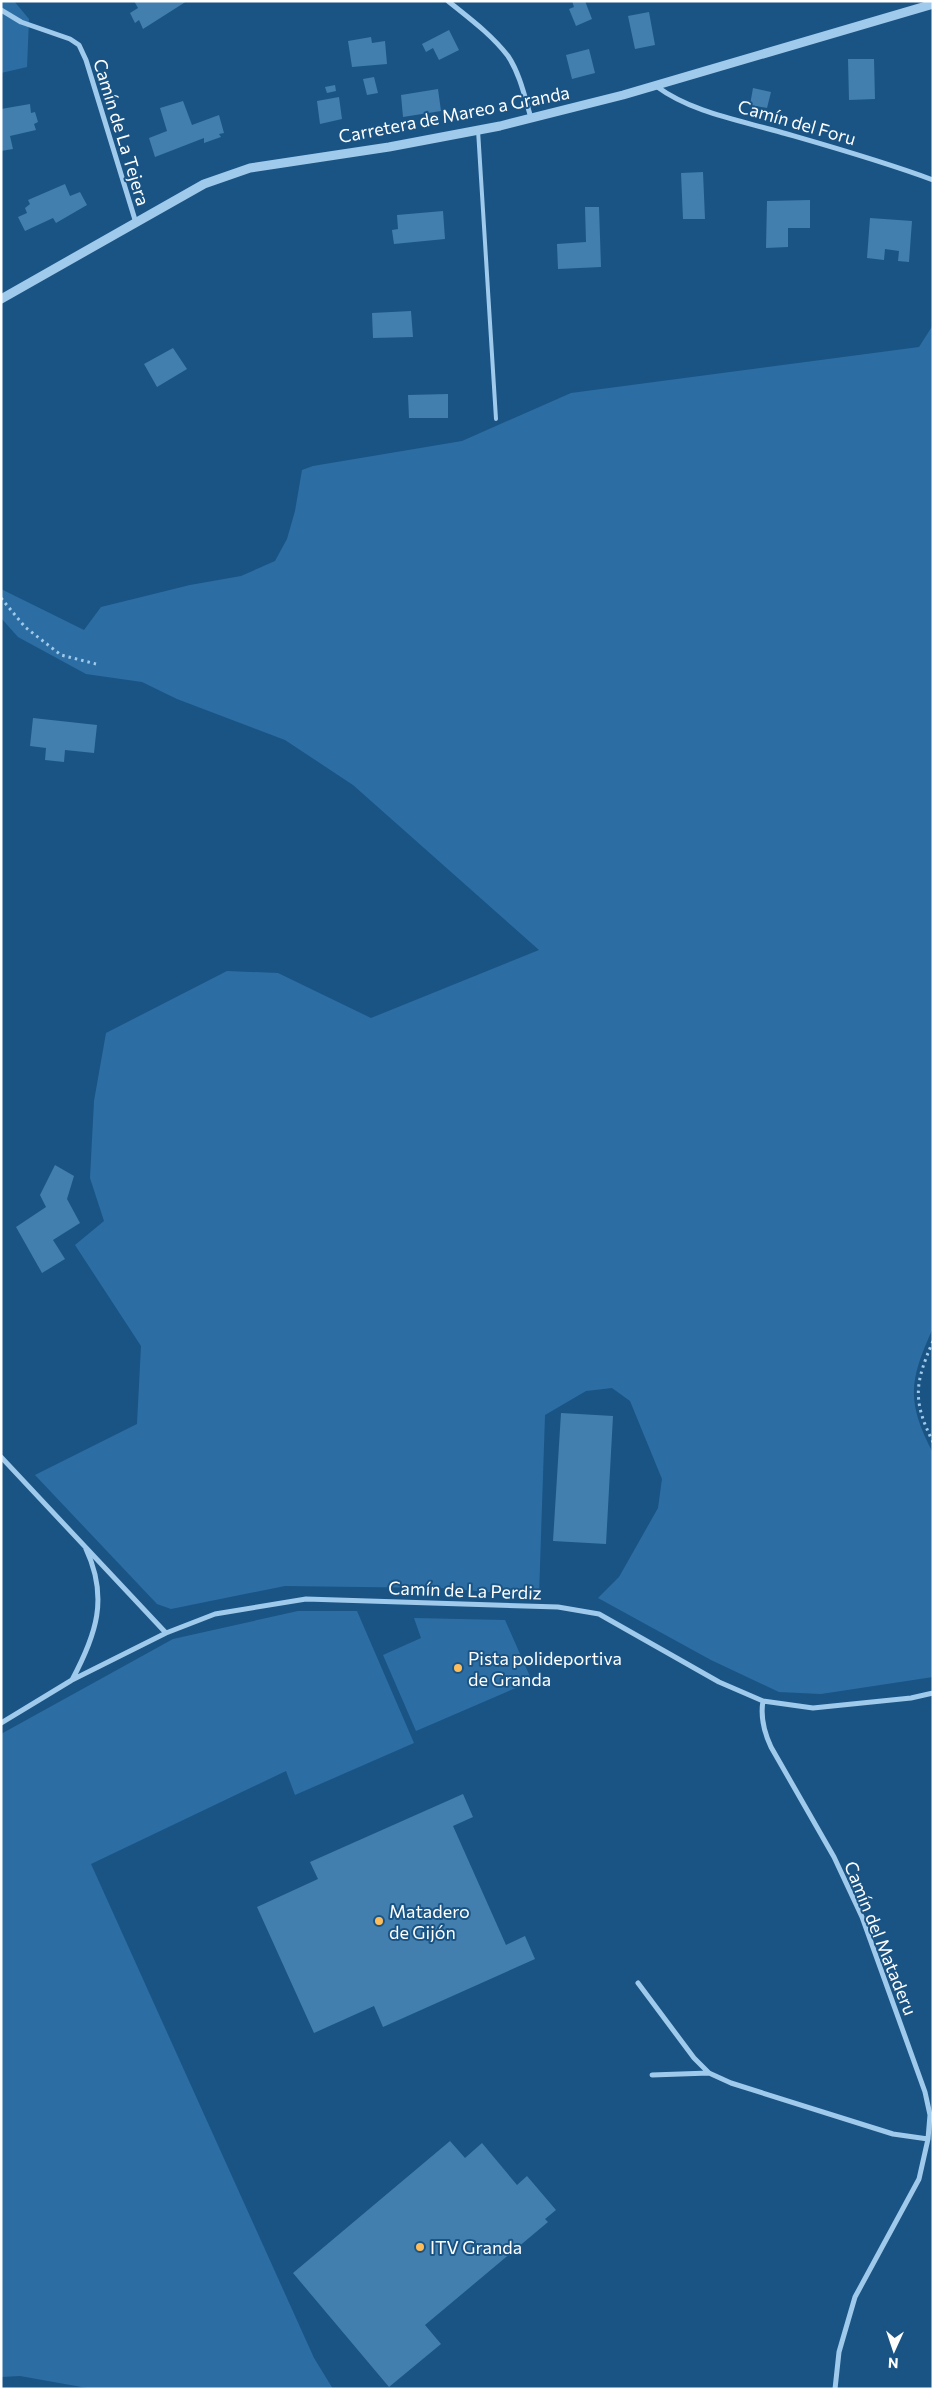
<svg xmlns="http://www.w3.org/2000/svg" width="934" height="2390" viewBox="0 0 934 2390" font-family="Commissioner,sans-serif">
<rect width="100%" height="100%" fill="#1a5484"/>
<path fill="#2c6ea3" d="M1,1H14L29,19L27,67L1,73Z
M933,325V1328C909,1381 906,1401 933,1453V1677L821,1694L779,1692L711,1660L598,1598L619,1577L658,1508L662,1479L630,1401L612,1388L586,1391L545,1415L539,1596L440,1588L285,1586L171,1609L157,1604L35,1475L137,1424L141,1346L75,1245L104,1221L90,1178L94,1101L106,1033L227,971L278,973L371,1018L539,950L353,785L285,740L177,699L142,682L86,674L18,637L1,618V589L84,630L101,607L190,585L241,576L275,561L287,539L295,511L302,470L313,466L462,441L571,393L919,347Z
M298,1611H357L414,1743L295,1795L286,1771L91,1864L314,2358L333,2389H93L20,2376L1,2377V1734L173,1639Z
M414,1618L505,1620L532,1681L416,1731L383,1655L421,1638Z"/>
<path fill="#427eae" d="M134,1H187L143,29L139,20L135,23L130,13L138,8Z
M572,1H585L592,19L576,26L569,9L574,7Z
M649,12L655,45L635,49L628,16Z
M449,30L459,50L439,60L433,48L426,52L422,44Z
M371,37L372,43L385,41L387,64L352,67L348,41Z
M589,49L595,73L572,79L566,55Z
M848,59H874L875,99L849,100Z
M374,77L378,93L367,95L363,79Z
M335,85L336,91L327,93L325,87Z
M753,88L771,92L767,108L750,105Z
M438,89L441,111L403,117L401,95Z
M339,97L342,119L320,124L317,101Z
M183,101L192,125L219,115L224,133L219,134L221,137L204,143V138L155,157L149,138L167,131L160,108Z
M30,104L31,113L35,112L38,122L34,124L36,130L10,136L13,149L1,151V109Z
M703,172L705,219H683L681,173Z
M65,184L70,196L80,192L87,205L56,223L53,218L25,231L18,217L27,213L25,208L30,204L28,200Z
M810,200V228H788V247L766,248L767,201Z
M585,207H599L601,267L558,269L557,244L586,242Z
M443,211L445,239L394,244L392,230L398,229L397,215Z
M870,218L912,221L909,262L898,261L899,251L885,249L884,260L867,258Z
M411,311L413,337L373,338L372,313Z
M173,348L187,369L157,387L144,364Z
M448,394V418H409L408,395Z
M33,718L97,725L94,753L65,750L64,762L45,760L46,748L30,746Z
M55,1165L74,1176L67,1199L80,1223L53,1240L65,1259L42,1273L16,1227L46,1207L40,1195Z
M561,1413L613,1416L606,1544L553,1541Z
M463,1794L473,1817L453,1826L506,1945L525,1936L535,1959L383,2027L374,2006L314,2033L257,1907L318,1879L310,1862Z
M450,2141L465,2158L482,2143L517,2185L527,2176L556,2210L545,2219L548,2222L425,2325L441,2344L389,2387L293,2273Z"/>
<g fill="none" stroke-linecap="round" stroke-linejoin="round">
<path stroke="#9fcaec" stroke-width="3" stroke-dasharray="2.5 4" stroke-linecap="butt" d="M1,598L25,627L61,655L96,664
M933,1341C915,1383 912,1400 933,1442"/>
<path stroke="#9fcaec" stroke-width="4" d="M478,130L496,419"/>
<path stroke="#9fcaec" stroke-width="5" d="M448,1C469,18 491,34 508,56C520,74 525,98 531,118
M1,10L21,22L70,39L79,45L86,60L136,223
M656,86C691,112 738,120 780,132C832,147 882,161 933,180
M1,1457L166,1633
M72,1680C96,1635 109,1598 86,1549
M1,1723L72,1680L166,1633L215,1614L306,1599L558,1607L599,1614L719,1682L763,1701L813,1708L911,1698L933,1693
M638,1983L694,2058L709,2073L731,2083L893,2134L928,2139L930,2115L925,2092L862,1917L834,1857L771,1747C764,1732 760,1718 763,1701
M652,2075L709,2073
M835,2389L839,2352L855,2297L919,2179L928,2139"/>
<path stroke="#9fcaec" stroke-width="9" d="M1,299L204,184L250,168L389,147L500,126L623,95L933,4"/>
</g>
<g fill="#febd5b" stroke="#1a5484" stroke-width="2">
<circle cx="458" cy="1668" r="5"/>
<circle cx="379" cy="1921" r="5"/>
<circle cx="420" cy="2247" r="5"/>
</g>
<g text-anchor="middle" dominant-baseline="central" stroke-width="4" stroke-linejoin="round" paint-order="stroke">
<g font-size="18" fill="#fff" stroke="#1a5484">
<text transform="translate(454 114) rotate(-11)">Carretera de Mareo a Granda</text>
<text transform="translate(797 122) rotate(16)">Camín del Foru</text>
<text transform="translate(122 132) rotate(73)">Camín de La Tejera</text>
<text transform="translate(465 1590) rotate(2)">Camín de La Perdiz</text>
<text transform="translate(881 1938) rotate(68)">Camín del Mataderu</text>
</g>
<g font-size="18" fill="#fff" stroke="#1a5484" text-anchor="start">
<text x="468" y="1658">Pista polideportiva<tspan x="468" dy="21">de Granda</tspan></text>
<text x="389" y="1911">Matadero<tspan x="389" dy="21">de Gijón</tspan></text>
<text x="430" y="2247">ITV Granda</text>
</g>
</g>
<rect width="934" height="2390" fill="none" stroke="#ffffff" stroke-width="5"/>
<g transform="translate(894 2350) rotate(183)" stroke="#1a5484" stroke-width="4" paint-order="stroke">
<path d="M0-4L9 19L0 12L-9 19Z" fill="#ffffff"/>
<text y="-8" font-size="14" font-weight="bold" text-anchor="middle" fill="#ffffff">N</text>
</g>
</svg>
